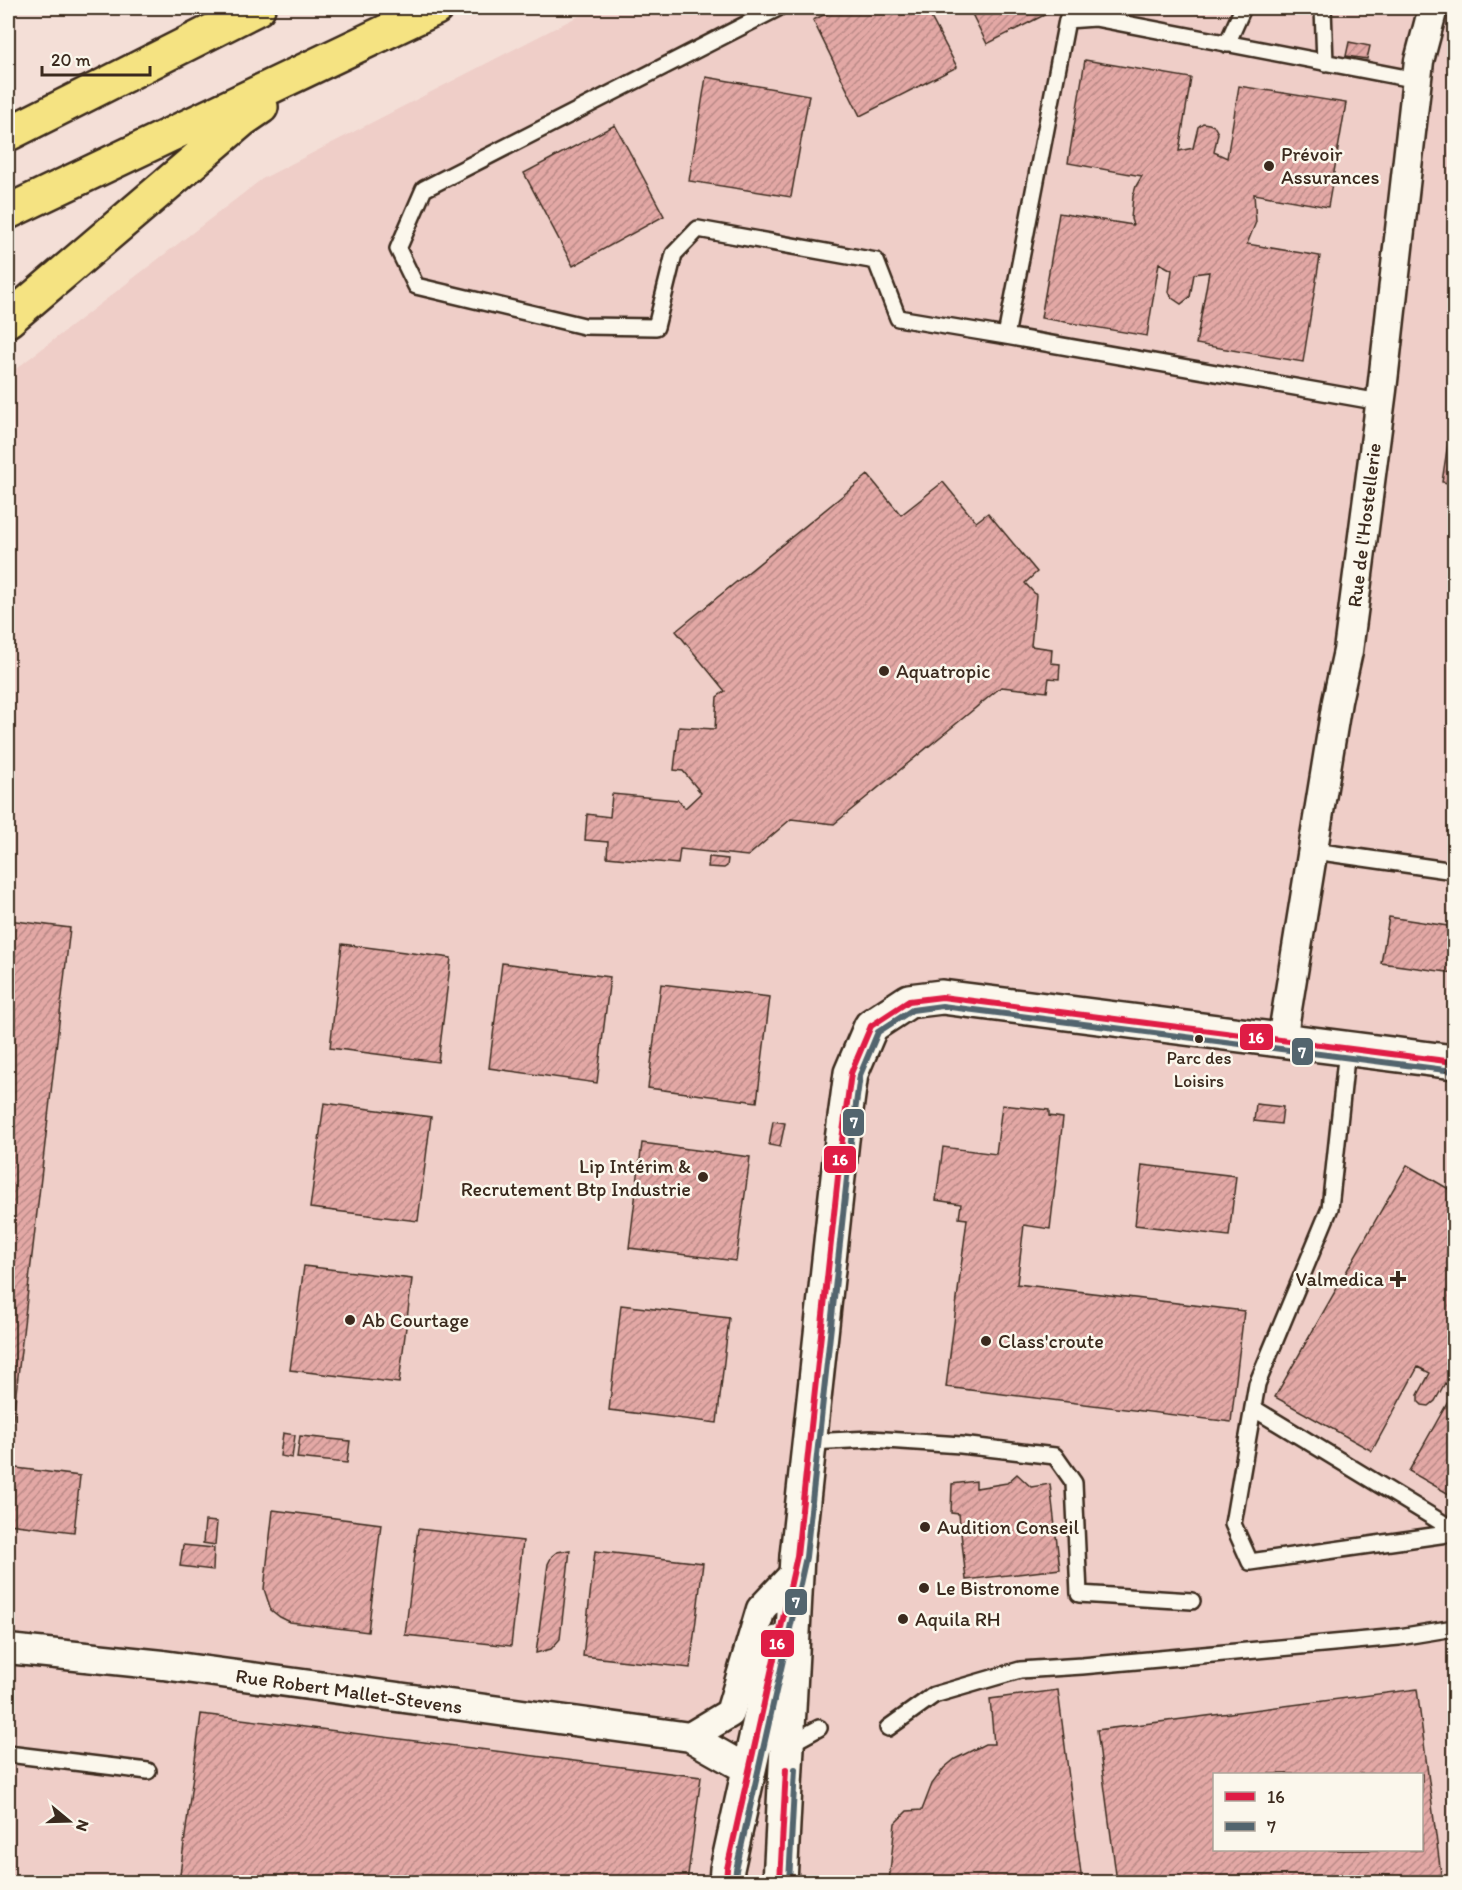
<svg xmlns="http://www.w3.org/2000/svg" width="1462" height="1890" viewBox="0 0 1462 1890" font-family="Itim,sans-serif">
<defs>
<pattern id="building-hatch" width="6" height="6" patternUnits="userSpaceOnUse" patternTransform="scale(1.5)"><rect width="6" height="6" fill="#e3a8a5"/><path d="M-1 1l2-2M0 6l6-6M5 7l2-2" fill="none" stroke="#b98986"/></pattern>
</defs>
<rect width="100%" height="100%" fill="#f4dfd7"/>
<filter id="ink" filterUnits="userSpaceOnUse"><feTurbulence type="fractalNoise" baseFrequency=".0167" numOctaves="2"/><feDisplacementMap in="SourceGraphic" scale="12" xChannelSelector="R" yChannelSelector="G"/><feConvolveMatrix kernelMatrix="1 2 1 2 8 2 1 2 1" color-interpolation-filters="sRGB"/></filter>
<g filter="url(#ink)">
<path fill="#efcec8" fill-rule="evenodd" d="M594,8H1454V1882H8V375L262,179ZM1214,1774H1422V1850H1214Z"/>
<path fill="url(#building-hatch)" stroke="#3b2a1e" stroke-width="1.5" fill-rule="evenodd" d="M838,8H926L957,67L860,116L813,20Z
M969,8H1058L987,44Z
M1349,42L1370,46L1367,59L1346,56Z
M1085,60L1191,78L1179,151L1193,148L1198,127L1203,123L1209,124L1214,126L1218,133L1214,152L1227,158L1239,86L1346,103L1328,207L1254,194L1256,222L1247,244L1320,256L1303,362L1196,344L1209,272L1194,274L1190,297L1181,304L1172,298L1169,292L1172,270L1159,263L1147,336L1041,318L1059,213L1133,225L1131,219L1133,196L1136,186L1142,176L1068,163Z
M706,77L809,95L791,197L689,181Z
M615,125L664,216L573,266L524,173Z
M1454,404V484L1442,482Z
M868,475L901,515L943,482L976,522L988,513L1037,572L1025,583L1036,595L1031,646L1052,649L1051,663L1060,664L1059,679L1049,678L1047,692L1001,687L834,824L791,819L748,856L680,849L678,864L607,857L608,842L585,840L587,814L610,817L612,794L678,800L685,808L701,793L683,771L674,770L679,727L715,729L717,697L725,691L676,631Z
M709,857L728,859L727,866L724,868L708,867Z
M1389,917L1454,927V973L1381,963Z
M8,920L70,928L8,1462Z
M342,944L451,958L438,1062L330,1048Z
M502,963L610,977L597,1083L489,1068Z
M661,984L770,997L757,1102L648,1088Z
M324,1103L431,1117L418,1221L310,1208Z
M1256,1104L1283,1107L1281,1124L1254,1121Z
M1002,1105L1049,1110V1116L1063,1118L1050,1229L1024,1225L1017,1284L1244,1311L1231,1422L946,1387L967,1219L959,1218L961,1204L936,1200L943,1147L996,1154Z
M773,1121L785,1123L780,1147L769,1145Z
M642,1143L750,1157L736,1261L629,1248Z
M1142,1165L1236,1176L1229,1236L1135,1225Z
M1407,1165L1454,1192V1388L1445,1383L1435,1401L1429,1406L1422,1405L1418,1401V1395L1430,1373L1418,1367L1372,1451L1275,1397Z
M304,1266L412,1279L399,1383L290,1370Z
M621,1305L729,1318L717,1423L609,1410Z
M1454,1391V1497L1409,1471Z
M283,1433L295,1435L292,1458L280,1456Z
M300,1436L350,1441L347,1463L297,1458Z
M8,1467L80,1476L74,1532L8,1524Z
M1017,1474L1031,1487L1050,1484L1060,1569L966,1580L959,1514L951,1513L952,1484L976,1481V1488L1007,1483Z
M273,1510L381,1524L368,1632L290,1622L280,1617L271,1610L264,1589Z
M205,1521L217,1522L215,1545L203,1543Z
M418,1529L523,1541L511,1646L405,1635Z
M183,1545L214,1548L213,1570L180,1566Z
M570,1550L560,1639L551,1649L536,1653L548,1564L552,1556L557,1552Z
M595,1551L703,1563L690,1668L583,1656Z
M1417,1689L1442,1882H1117L1097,1730ZM1214,1774H1422V1850H1214Z
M1058,1690L1082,1882H889L895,1823L907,1811L922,1810L932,1784L944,1768L955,1759L985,1744H994L990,1699Z
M201,1714L701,1777L687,1882H179Z"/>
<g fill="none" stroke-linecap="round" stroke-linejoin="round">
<defs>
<path id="lane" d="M778,8L424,189L398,249L416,286L584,326L656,327L674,254L698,229L876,261L898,318L1006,336
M1323,8L1325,63
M1227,44L1243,8
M1380,402L1006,336L1067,20L1095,18L1417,80
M1314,851L1454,871
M1347,1049L1330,1208L1257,1384L1233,1524L1250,1562L1454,1533
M1253,1408L1454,1530
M809,1442L871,1439L961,1445L1055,1456L1074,1483L1079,1594L1192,1601
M888,1728L934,1695L1020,1670L1082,1666L1399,1637L1454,1628
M786,1746L819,1728
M8,1754L148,1771"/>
<path id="street" d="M1282,1040L1337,701L1348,651L1382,390L1419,61L1433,8
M8,1649L163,1665L690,1737L736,1763L749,1766
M690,1737L730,1713L761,1609L792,1576"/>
<path id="secondary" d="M726,1882L727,1869L777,1643
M780,1882L797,1556L842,1140L851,1073L871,1026L909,1001L942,997L1454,1062"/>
<path id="highway" d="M8,134L258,8
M8,212L436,8
M8,320L242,120L261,107"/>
</defs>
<use href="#lane" stroke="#3b2a1e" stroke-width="20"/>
<use href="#street" stroke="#3b2a1e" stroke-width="33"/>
<use href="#secondary" stroke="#3b2a1e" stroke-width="38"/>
<use href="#highway" stroke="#3b2a1e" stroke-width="38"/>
<use href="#lane" stroke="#fbf7ec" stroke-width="15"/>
<use href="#street" stroke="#fbf7ec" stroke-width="28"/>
<use href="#secondary" stroke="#fbf7ec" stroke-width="33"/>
<use href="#highway" stroke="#f5e382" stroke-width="33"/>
<defs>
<path id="bus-1" d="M726,1882L727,1869L797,1556L842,1140L851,1073L871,1026L909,1001L942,997L1454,1062
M780,1882L786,1769"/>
<path id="bus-2" d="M735,1882L736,1870L806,1557L851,1141L860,1075L878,1032L912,1010L942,1006L1453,1071
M789,1882L795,1769"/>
</defs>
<use href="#bus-1" stroke="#fbf7ec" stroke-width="10"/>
<use href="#bus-2" stroke="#fbf7ec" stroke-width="10"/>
<use href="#bus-1" stroke="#df1d45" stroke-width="6"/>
<use href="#bus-2" stroke="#53656e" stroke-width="6"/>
</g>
</g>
<g fill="#3b2a1e" stroke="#fbf7ec" stroke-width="2">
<circle cx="1269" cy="166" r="6"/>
<circle cx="884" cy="671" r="6"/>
<circle cx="1199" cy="1039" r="5"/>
<circle cx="703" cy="1177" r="6"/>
<path d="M1395 1270h6v6h6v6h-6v6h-6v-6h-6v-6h6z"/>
<circle cx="350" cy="1320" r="6"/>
<circle cx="986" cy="1341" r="6"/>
<circle cx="925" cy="1527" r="6"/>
<circle cx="924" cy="1588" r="6"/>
<circle cx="903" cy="1619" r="6"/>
</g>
<g text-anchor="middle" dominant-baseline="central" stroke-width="5" stroke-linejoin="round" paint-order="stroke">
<g font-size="18" fill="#3b2a1e" stroke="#fbf7ec">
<text x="1199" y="1058">Parc des<tspan x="1199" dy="23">Loisirs</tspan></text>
</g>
<g font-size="20" fill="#3b2a1e" stroke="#fbf7ec" text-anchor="start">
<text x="1281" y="154">Prévoir<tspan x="1281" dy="23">Assurances</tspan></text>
<text x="896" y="671">Aquatropic</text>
<text x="691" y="1166" text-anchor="end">Lip Intérim &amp;<tspan x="691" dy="23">Recrutement Btp Industrie</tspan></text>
<text x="1384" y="1279" text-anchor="end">Valmedica</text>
<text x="362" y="1320">Ab Courtage</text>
<text x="998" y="1341">Class'croute</text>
<text x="937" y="1527">Audition Conseil</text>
<text x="936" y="1588">Le Bistronome</text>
<text x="915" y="1619">Aquila RH</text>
</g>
<g font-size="20" fill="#3b2a1e" stroke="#fbf7ec">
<text transform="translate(1364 525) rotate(-83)">Rue de l'Hostellerie</text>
<text transform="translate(349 1691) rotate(8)">Rue Robert Mallet-Stevens</text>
</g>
</g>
<g stroke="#fbf7ec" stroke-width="2">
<rect x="1239" y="1023" width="35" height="28" rx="6" fill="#df1d45"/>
<rect x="1291" y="1037" width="23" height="29" rx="6" fill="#53656e"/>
<rect x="842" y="1108" width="23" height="29" rx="6" fill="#53656e"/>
<rect x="823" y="1145" width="34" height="29" rx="6" fill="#df1d45"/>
<rect x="784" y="1588" width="24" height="28" rx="6" fill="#53656e"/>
<rect x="760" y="1629" width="35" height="29" rx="6" fill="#df1d45"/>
</g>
<g font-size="16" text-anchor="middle" font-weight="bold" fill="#fff">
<text x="1256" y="1043">16</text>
<text x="1302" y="1058">7</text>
<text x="854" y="1128">7</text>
<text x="840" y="1165">16</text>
<text x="796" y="1608">7</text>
<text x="777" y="1649">16</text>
</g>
<rect width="1462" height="1890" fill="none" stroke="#fbf7ec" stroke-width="30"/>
<rect x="15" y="15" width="1432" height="1860" fill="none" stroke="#3b2a1e" stroke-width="2" filter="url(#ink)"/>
<rect x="1213" y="1773" width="210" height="78" fill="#fbf7ec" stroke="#aea59a" stroke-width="1.5"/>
<rect x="1225" y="1792" width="30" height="9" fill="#df1d45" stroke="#aea59a" stroke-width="1.5"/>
<text x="1267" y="1803" font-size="18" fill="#3b2a1e">16</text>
<rect x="1225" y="1822" width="30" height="9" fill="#53656e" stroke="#aea59a" stroke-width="1.5"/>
<text x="1267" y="1833" font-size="18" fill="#3b2a1e">7</text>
<g transform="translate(69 1821) rotate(109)" stroke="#fbf7ec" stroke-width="4.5" paint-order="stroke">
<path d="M0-4.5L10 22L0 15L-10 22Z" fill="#3b2a1e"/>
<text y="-9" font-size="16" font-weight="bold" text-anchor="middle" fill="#3b2a1e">N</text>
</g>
<path d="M42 66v9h108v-9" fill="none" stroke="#3b2a1e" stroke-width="3"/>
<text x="51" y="66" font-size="18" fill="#3b2a1e" stroke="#fbf7ec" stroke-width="4.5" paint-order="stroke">20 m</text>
</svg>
